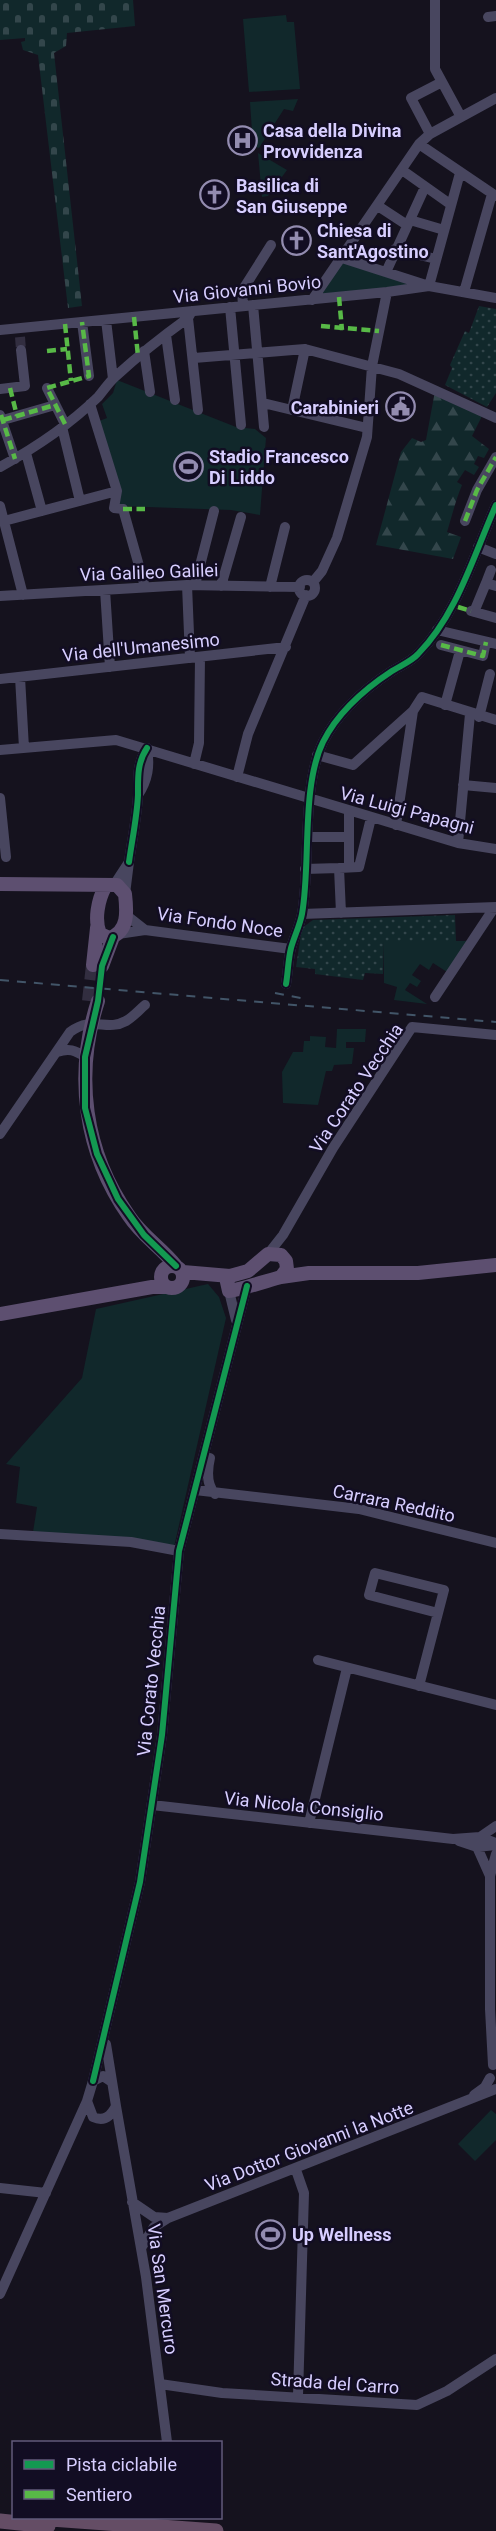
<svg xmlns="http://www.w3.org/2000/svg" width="496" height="2531" viewBox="0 0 496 2531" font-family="Roboto,sans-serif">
<defs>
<pattern id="grass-dots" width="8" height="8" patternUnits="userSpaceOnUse" patternTransform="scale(1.5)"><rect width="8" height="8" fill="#11282b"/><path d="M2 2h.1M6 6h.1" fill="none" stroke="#33464b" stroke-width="1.8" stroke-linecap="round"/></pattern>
<pattern id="forest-firs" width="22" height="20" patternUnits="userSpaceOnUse" patternTransform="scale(1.5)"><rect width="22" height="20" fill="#11282b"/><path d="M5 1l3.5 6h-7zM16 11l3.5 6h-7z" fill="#33464b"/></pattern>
<pattern id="cemetery-stones" width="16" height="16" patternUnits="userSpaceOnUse" patternTransform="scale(1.5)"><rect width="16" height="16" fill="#11282b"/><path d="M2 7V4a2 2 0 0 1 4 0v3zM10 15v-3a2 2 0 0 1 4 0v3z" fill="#33464b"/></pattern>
</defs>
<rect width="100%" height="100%" fill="#15121e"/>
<path fill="url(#grass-dots)" d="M479,306L496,309V393L487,407L445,385L452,368L450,365L465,331L469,333Z
M455,915L456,941H384L383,974L365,973L363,980L315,974V969L296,967L302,928L313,920Z"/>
<path fill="url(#forest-firs)" d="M435,391L482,416L472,436L489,449L484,458L478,456L474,464L479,467L474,475L465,470L457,482L462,485C455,502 452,516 447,532L461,537L453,559L376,545L401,452L412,438L421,442L426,440Z"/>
<path fill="url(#cemetery-stones)" d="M0,0H133L135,26L67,33L66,46L54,53L82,306L68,308L38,55L23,50L21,42L25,41V38L0,40Z"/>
<path fill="#11282b" d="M286,15L287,22H294L300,89L249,92L243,19Z
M298,99L293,111L284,109L259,148L253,146L250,102Z
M258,153L287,170L268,196L262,197Z
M342,258L411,278L409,289L312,300Z
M117,380L236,427L255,429L266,438L260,515L231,510L120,506L99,421L107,418L102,404L113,393Z
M384,941H468L447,972L433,963L429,970L420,964L412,975L421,981L417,987L410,983L405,990L427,1004L394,1000L397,987L384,983Z
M337,1029H366L365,1042H346V1048H354L352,1064L334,1065L332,1071H326L318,1105L283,1103L282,1072L293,1052H303L304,1041H310V1036L326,1037L325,1047L336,1048Z
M208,1284L219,1297L226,1318L174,1547L33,1532L37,1507L16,1503L20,1467L6,1464L82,1378L96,1309Z
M491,2110L496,2114V2140L475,2161L458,2144Z"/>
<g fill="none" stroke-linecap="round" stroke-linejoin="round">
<path stroke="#322e40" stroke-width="10" stroke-dasharray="10 5" stroke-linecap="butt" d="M20,337L21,350"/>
<path stroke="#322e40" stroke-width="14" stroke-dasharray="14 7" stroke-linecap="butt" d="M89,1001L93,965"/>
<path stroke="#48465f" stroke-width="10" d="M435,0V69L461,117
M488,17L496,16
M430,134L411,98L442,82
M419,144L496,196
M402,170L450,204
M378,206L407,225
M410,220L444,230
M395,249L436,259
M342,258L429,286L460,173
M387,270L425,187
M464,292L492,194
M312,300L419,144L430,134L496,98
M253,305L264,427
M243,306L242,291L271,245
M230,307L241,425
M188,318L198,410
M106,320L113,379
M82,322L89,376
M0,330L387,292L429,286L496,298
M166,335L175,400
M144,351L150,392
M194,358L305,349L399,374L496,418
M47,388L65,424
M0,389L25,386L21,350
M263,403L367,428
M90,404L117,491L114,508L123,509L145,587
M292,410L305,349
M0,415L15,459
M3,420L55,405
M62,427L80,501
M26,453L42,511
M0,467C35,448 69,425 98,397C104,390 109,382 116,376C139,355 163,336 188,318L192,311
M0,506L23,595
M4,521L117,491
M465,521L477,490L496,457
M478,547L496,554
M299 588a8 8 0 1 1 16 0a8 8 0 1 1-16 0Z
M313,582L322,571L337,538L367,437L372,366L387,292
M486,583L491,570
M187,585L190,658
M195,585L214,511
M221,586L241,517
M270,587L285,527
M105,590L110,667
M0,596L187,585L300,587
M471,611L496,618
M474,612L486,583L496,586
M437,630L496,644
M441,645L483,656L486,642
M20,677L24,748
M0,679L286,647
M445,705L460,651
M479,717L490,674
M0,750L116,740L458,843L496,849
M317,755L353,765L413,711L422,697L496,720
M194,764L199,743L200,657
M237,777L248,734L306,595
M463,785L496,788
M138,795C148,780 150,766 147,748
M0,798L6,857
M349,811V867
M396,825L413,711
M308,837H349
M458,843L470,714
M129,862C132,840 137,817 138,795C138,778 137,763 147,748
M339,868L359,867L371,818
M305,869L339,868L341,913
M114,885L129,862L125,894
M302,914L496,907
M145,930L291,949
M118,934L145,930L126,915
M286,984C288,973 288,960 291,948C294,937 300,925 302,914C311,864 301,787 323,742C338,712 363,690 392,671C400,666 412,661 418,654C457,615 474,554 496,505
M435,997L494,908
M57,1052C69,1048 75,1050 85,1057
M0,1134L70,1032C93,1015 106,1032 126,1021C133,1017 139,1010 145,1005
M268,1254L283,1235L333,1148L412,1027L496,1035
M229,1291L236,1320
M210,1458C207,1471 206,1484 215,1494
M195,1490L359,1509L496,1543
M0,1534L131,1542L179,1551
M318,1660L496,1705
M419,1686L444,1590L375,1573L369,1595L438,1613
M152,1805L453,1839L480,1837L496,1843
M309,1823L347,1668
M480,1837L496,1826
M459,1841L477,1847L496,1845
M477,1847L490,1876
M106,2044L116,2106C111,2116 104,2122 93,2117L87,2101L93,2081L103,2076L112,2082
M493,2065L490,2009V1876L496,1854
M93,2081L140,1882L162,1735L179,1551L247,1286
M474,2095L485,2087L490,2078
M116,2106L146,2277L167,2442
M296,2170L304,2193L298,2396
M0,2188L46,2193
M132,2202L154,2217L168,2218
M141,2248L154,2227L168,2218L496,2089
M0,2294L87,2101
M160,2384L222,2393L417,2405L447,2391L496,2359"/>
<path stroke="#5d4f70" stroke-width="14" d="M0,884L117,885L125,894C127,911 129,932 109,938L100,934C94,920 98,900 105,887
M93,965L97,928
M102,966L113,937
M98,1001C74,1075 84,1152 129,1216C142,1236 162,1248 176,1266
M268,1254L281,1255L286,1261L287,1269L281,1277C273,1279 232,1292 229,1291L227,1282L230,1276L248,1271Z
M161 1277a11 11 0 1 1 22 0a11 11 0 1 1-22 0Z
M183,1272L230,1276
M281,1277L309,1273H418L496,1265
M0,1314L152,1287H166"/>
<path stroke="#644d65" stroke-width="15" d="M37,2518L216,2531
M0,2521L48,2526"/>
<path stroke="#425568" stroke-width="2" stroke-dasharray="9 8" stroke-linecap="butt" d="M0,980L496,1022
M275,993L301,998"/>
<path stroke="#58b947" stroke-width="4.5" stroke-dasharray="9 4.5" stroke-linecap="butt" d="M339,297L342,330
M134,317L138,356
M65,324L71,381
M321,326L379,331
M47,351L67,349
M10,388L17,416
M1,415L15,459
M3,420L55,405
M65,424L47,388L89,376L82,322
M123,509H145
M465,521L477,490L496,457
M458,607L471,611
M441,645L483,656L486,642"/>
<defs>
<path id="cycleway" d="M129,862C132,840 137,817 138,795C138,778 137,763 147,748
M113,937L102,966L98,1001L85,1057V1108L97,1154L118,1199L144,1235L176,1266
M286,984C288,973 288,960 291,948C294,937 300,925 302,914C311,864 301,787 323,742C338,712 363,690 392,671C400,666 412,661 418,654C457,615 474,554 496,505
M93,2081L140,1882L162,1735L179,1551L247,1286"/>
</defs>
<use href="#cycleway" stroke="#120d23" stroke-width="10"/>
<use href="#cycleway" stroke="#139951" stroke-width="6"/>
</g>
<defs>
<symbol id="hospital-ring" viewBox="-11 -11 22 22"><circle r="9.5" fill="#120d23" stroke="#938cb0" stroke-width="1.5"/><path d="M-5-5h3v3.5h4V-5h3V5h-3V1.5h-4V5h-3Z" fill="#938cb0"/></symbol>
<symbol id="church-ring" viewBox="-11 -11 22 22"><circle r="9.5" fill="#120d23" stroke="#938cb0" stroke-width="1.5"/><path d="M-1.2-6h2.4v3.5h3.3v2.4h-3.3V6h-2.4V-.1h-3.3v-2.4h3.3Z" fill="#938cb0"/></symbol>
<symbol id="civic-ring" viewBox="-11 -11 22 22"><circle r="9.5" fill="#120d23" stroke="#938cb0" stroke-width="1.5"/><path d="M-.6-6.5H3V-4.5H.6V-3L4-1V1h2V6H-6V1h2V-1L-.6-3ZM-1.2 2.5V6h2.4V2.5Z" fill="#938cb0"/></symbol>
<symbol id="stadium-ring" viewBox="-11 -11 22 22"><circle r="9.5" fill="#120d23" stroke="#938cb0" stroke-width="1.5"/><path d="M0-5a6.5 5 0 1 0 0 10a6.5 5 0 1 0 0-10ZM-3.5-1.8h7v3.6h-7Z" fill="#938cb0"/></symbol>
</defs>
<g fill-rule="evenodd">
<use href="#hospital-ring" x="226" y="124" width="33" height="33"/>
<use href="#church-ring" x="198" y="178" width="33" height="33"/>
<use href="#church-ring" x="280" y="224" width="33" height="33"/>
<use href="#civic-ring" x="384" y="390" width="33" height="33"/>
<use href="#stadium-ring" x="172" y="450" width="33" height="33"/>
<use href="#stadium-ring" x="254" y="2218" width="33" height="33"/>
</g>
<g text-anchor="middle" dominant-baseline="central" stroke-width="5" stroke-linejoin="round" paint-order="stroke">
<g font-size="18" font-weight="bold" fill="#d7ceff" stroke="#120d23" text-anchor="start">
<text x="263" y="130">Casa della Divina<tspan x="263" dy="21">Provvidenza</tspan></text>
<text x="236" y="185">Basilica di<tspan x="236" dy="21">San Giuseppe</tspan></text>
<text x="317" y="230">Chiesa di<tspan x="317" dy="21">Sant'Agostino</tspan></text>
<text x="379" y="407" text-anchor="end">Carabinieri</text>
<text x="209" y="456">Stadio Francesco<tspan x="209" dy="21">Di Liddo</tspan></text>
<text x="292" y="2234">Up Wellness</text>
</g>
<g font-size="18" fill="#d7ceff" stroke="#120d23">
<text transform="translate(247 289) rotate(-6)">Via Giovanni Bovio</text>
<text transform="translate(149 572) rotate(-2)">Via Galileo Galilei</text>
<text transform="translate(141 647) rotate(-6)">Via dell'Umanesimo</text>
<text transform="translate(407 810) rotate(15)">Via Luigi Papagni</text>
<text transform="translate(220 922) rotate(8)">Via Fondo Noce</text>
<text transform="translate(356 1088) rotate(-56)">Via Corato Vecchia</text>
<text transform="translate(394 1503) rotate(12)">Carrara Reddito</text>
<text transform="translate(151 1681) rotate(-84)">Via Corato Vecchia</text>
<text transform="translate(304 1806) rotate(6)">Via Nicola Consiglio</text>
<text transform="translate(309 2146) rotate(-21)">Via Dottor Giovanni la Notte</text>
<text transform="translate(163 2289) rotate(82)">Via San Mercuro</text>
<text transform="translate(335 2383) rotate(4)">Strada del Carro</text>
</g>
</g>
<rect x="12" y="2441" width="210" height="78" fill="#120d23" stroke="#615a7b" stroke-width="1.5"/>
<rect x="24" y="2460" width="30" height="9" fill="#139951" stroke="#615a7b" stroke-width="1.5"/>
<text x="66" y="2471" font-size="18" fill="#d7ceff">Pista ciclabile</text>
<rect x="24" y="2490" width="30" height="9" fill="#58b947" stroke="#615a7b" stroke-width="1.5"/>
<text x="66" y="2501" font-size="18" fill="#d7ceff">Sentiero</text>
</svg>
